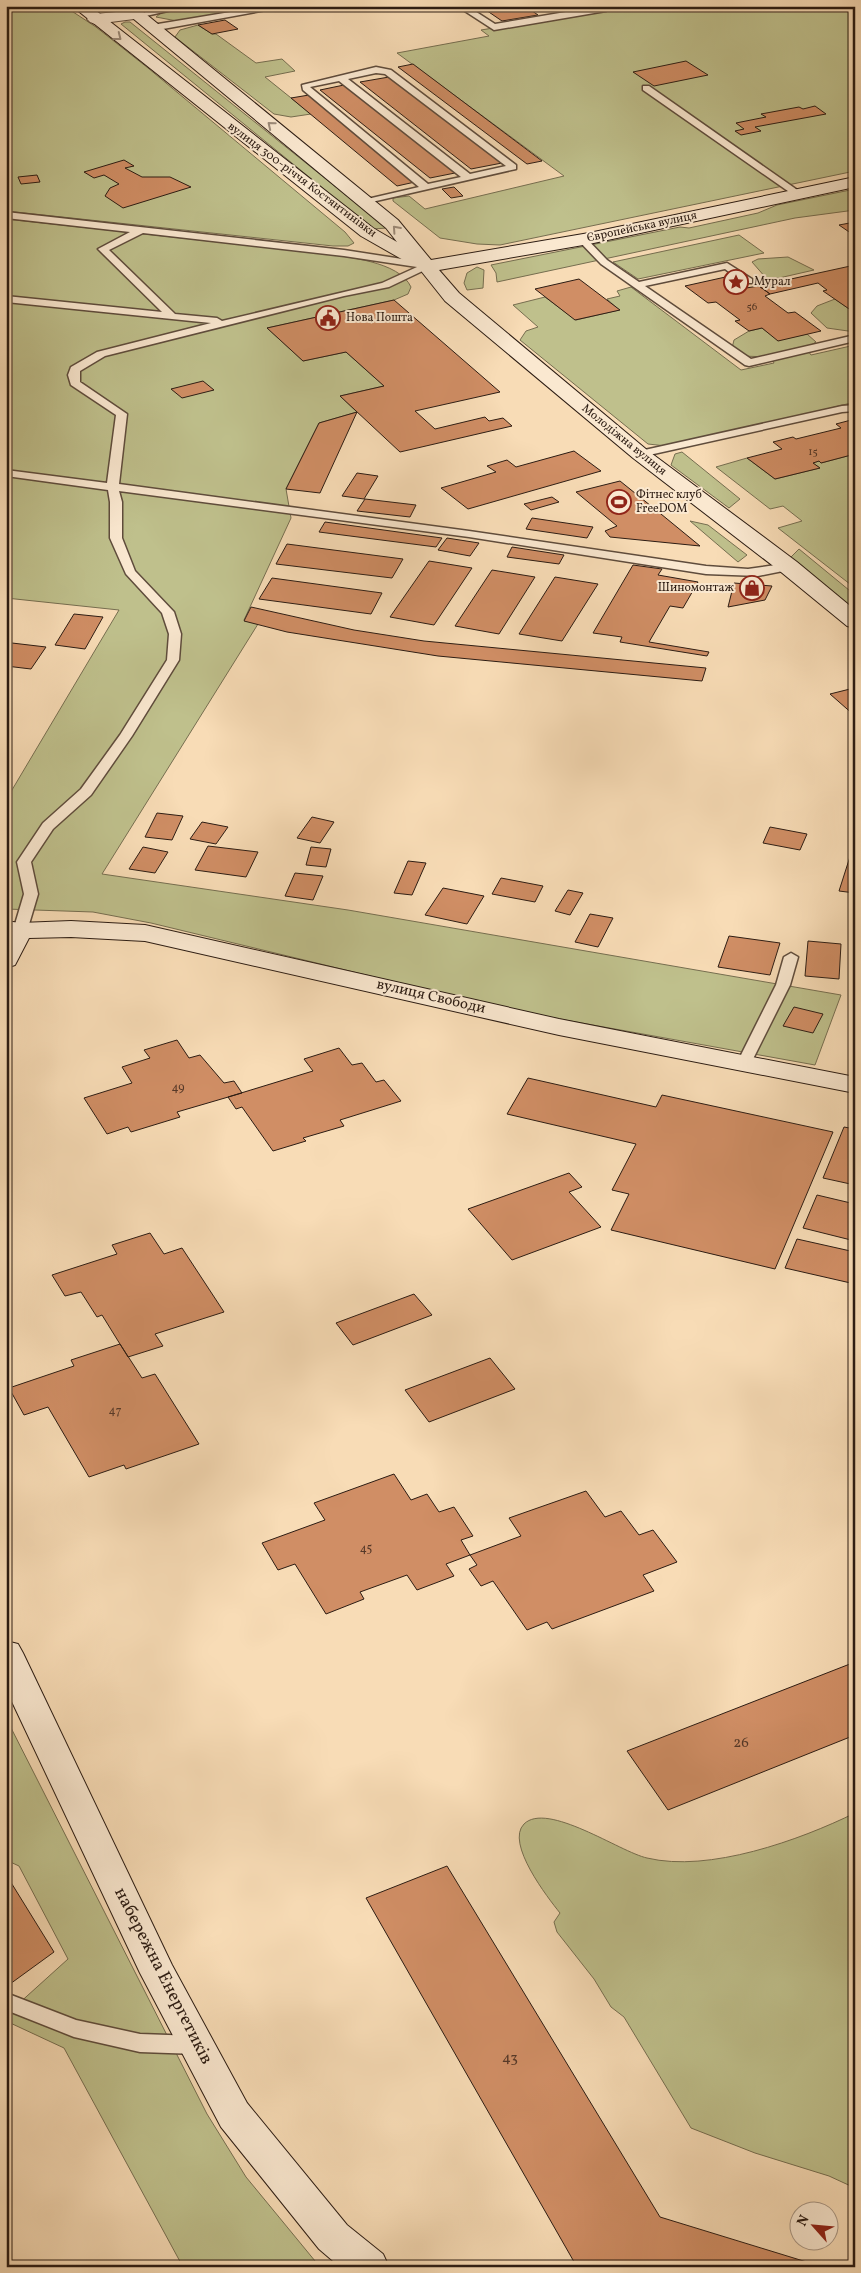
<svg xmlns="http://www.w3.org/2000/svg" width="861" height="2273" viewBox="0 0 861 2273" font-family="Vollkorn,serif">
<rect width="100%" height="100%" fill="#f8dcb6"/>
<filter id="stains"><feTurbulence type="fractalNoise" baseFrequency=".004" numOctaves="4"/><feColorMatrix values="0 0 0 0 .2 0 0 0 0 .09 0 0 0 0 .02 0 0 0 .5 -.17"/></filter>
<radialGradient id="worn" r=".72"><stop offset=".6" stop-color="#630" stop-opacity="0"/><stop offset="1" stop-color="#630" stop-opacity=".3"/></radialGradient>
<path fill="#bfc08c" stroke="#766e50" d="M6,6H64L96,27L148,68L345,232L354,243L348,246H333L6,211Z
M194,6H266L177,21L156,17L161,13Z
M629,6H855V171L500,245L477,244L440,238L393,201V198L409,196L425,209L564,176L397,53L489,36L481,30Z
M125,22H130L387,228L373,229L121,24Z
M198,25L212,34H216L256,63L282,59L295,71L265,77L311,114L291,117L274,114L175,37L180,30Z
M855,189V210L795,218L497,282L496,273L491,265L680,227L689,228L758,213L777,205Z
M6,219L320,253C346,257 399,261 411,287L408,294L394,300L267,328L303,361L346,352L384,386L340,396L357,412L319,423L286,489L291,518L244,620L258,624L102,874L348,910L841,995L815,1065L515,1011L151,923L93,912L6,909V800L119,610L6,598Z
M739,235L764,253L638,279L613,262Z
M788,257L814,270L779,278H766L752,262L758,259Z
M477,267L484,270L483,288L467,290L464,283L467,273Z
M631,287L741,370L774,363L771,357L741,356L732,348L734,340L749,331L762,328L778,340L807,334L816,342L806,348L811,355L855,345V402L708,438L666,446L648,444L520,340L526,331L538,327L513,305L545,297L576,320L619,310L607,299L620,296L617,291Z
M835,299L855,313V332L827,328L811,313L817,306Z
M682,452L740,499L729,508L671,465L675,454Z
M855,454V588L778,528L802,521L783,506L770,509L716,467L747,458L775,479L820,468L813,463L819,461L821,463Z
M690,521L708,525L747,555L738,562Z
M799,549L855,595V613L790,558Z
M6,1718L207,2114L246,2177L320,2267H183L64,2048L6,2021V2015L68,1959L19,1866L6,1860Z
M855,1813V2188L829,2176L755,2153L691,2128L624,2017L611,2007L594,1979L557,1932L554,1922L560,1913C548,1898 505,1843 524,1824C547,1801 620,1852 647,1858C709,1873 800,1840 855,1813Z"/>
<path fill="#d08e65" stroke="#2c1c13" d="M480,6H525L538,15L502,21Z
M225,20L238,29L212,34L198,25Z
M686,61L708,75L654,86L633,72Z
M413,64L542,161L527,164L398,67Z
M389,77L502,163L471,169L360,82Z
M344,85L455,173L430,178L320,90Z
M309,95L415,182L397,186L291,98Z
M815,106L826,114L755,127L761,131L741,135L735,131L744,129L736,123L766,117L761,114L799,107L803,109Z
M124,160L134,166L125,168L142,177H170L191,187L123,208L105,196L110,188L119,184L104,175L94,178L84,172Z
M37,175L40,182L21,184L18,177Z
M454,187L463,196L451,198L442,189Z
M855,222V236L839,225Z
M855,265V313L823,291L827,290L818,283L770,294L759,286Z
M730,276L746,288L759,286L770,294L765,296L788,313L795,312L821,331L778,341L762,328L749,331L735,321L740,320L716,302L708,303L685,286Z
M579,279L620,310L575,320L535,289Z
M394,300L500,392L415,411L435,429L485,417L489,421L503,418L512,426L400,452L340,396L384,386L346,352L303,361L267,328Z
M203,381L214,390L182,398L171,389Z
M357,412L320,493L286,489L319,423Z
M855,419V454L821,463L819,461L813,463L820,468L775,479L747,458L782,449L773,442L793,437L796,439L841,428L836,424Z
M574,451L601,471L468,509L441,488L496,472L487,466L507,460L516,467Z
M357,473L378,476L364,499L342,496Z
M620,481L661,514L700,546L610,537L605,531L617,526L576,492Z
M552,497L559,502L531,510L524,504Z
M365,499L416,505L410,517L357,511Z
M532,518L593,527L587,538L526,529Z
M325,522L442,538L436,547L319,532Z
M447,538L479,543L470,556L438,550Z
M287,544L403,559L392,578L276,564Z
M512,547L564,555L559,564L507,557Z
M429,561L472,568L434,625L390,617Z
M633,565L662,569L658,575L698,582L683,608L670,606L649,642L709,652L707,656L620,642L622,637L593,633Z
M492,570L535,577L499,634L455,626Z
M555,577L598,584L562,641L519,634Z
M272,578L382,593L371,614L259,599Z
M734,583L772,586L765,600L728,607Z
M251,607L354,630L424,641L706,668L702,681L438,656L287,632L244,621Z
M74,614L103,617L85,649L55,645Z
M12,643L46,647L31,669L6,666V650Z
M854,688H855V716L830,694Z
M157,813L183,816L172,840L145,837Z
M312,817L334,822L320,843L297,838Z
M202,822L228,827L216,844L190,839Z
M770,827L807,834L800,850L763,843Z
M855,841V893L839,891Z
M208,846L258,852L246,877L195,870Z
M143,847L168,852L155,873L129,869Z
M311,847L331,849L326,867L306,865Z
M408,861L426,863L412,895L394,893Z
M295,873L323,876L313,900L285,896Z
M501,878L543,886L535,902L492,894Z
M443,888L484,896L467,924L425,915Z
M568,890L583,893L570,915L555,911Z
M590,914L613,918L598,947L575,942Z
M729,936L780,943L770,975L718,967Z
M808,941L841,944L839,979L805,976Z
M794,1007L823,1014L813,1033L783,1026Z
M177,1040L189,1058L200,1055L224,1083L234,1081L242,1093L177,1112L180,1117L131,1132L128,1127L107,1134L84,1098L132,1083L122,1067L150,1058L144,1050Z
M339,1048L352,1065L362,1063L376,1082L384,1080L401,1101L340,1120L344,1126L303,1138L306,1141L273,1151L242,1107L236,1109L228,1097L313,1071L304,1059Z
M528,1078L656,1107L662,1095L833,1132L775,1269L611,1230L629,1194L612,1190L636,1144L507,1114Z
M844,1127L855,1129V1185L823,1178Z
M569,1173L582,1187L569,1192L601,1227L512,1260L468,1209Z
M817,1195L855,1204V1241L803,1228Z
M150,1233L164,1254L182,1248L224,1312L155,1334L163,1346L128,1357L102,1315L97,1317L81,1292L65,1296L52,1275L117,1254L112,1245Z
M797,1239L855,1252V1284L785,1268Z
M414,1294L432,1315L353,1345L336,1323Z
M120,1344L142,1378L155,1374L199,1444L126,1469L124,1465L89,1477L48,1407L24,1415L9,1388L74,1366L71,1360Z
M490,1358L515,1389L429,1422L405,1390Z
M394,1474L411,1500L427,1494L439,1512L454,1507L473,1536L461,1540L470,1555L446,1564L454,1576L417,1590L407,1575L360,1592L364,1599L326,1614L295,1564L278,1570L262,1543L325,1520L314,1503Z
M586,1491L605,1517L621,1511L639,1535L653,1530L677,1562L643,1575L654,1591L552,1629L547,1622L527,1630L493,1581L481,1586L469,1569L477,1565L470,1555L521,1536L509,1518Z
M855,1662V1735L668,1810L627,1751Z
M447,1866L660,2217L823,2267H577L366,1898Z
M7,1876L54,1952L10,1984L6,1981Z"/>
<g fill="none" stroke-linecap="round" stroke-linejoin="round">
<defs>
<path id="lane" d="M171,6H190L137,18L133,15Z
M267,6H288L152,31L148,28L152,25Z
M457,6H467L495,24L601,6L610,8L606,11L494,30Z
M376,67L391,70L516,165V169L363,204V200L419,187L303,90L302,85ZM376,73L385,74L506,166L470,174L348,79ZM339,81L461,177L428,184L310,87Z
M643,86H649L803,194L798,197L795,196L643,90Z
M6,212L344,250L428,263L433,266L389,287L344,296L105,356L80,371V382L127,414L119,484L469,531L706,566L748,569L789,563L795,567L793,569L758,576L706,574L469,537L119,491L122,502V538L135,571L174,612L181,634L179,660L132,736L91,795L53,829L31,862L38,894L27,931L20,935L15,934L13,931L24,894L17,862L43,823L81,789L120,735L167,660L169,634L162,613L126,574L110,538V502L108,490L6,476V470L107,483L116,415L71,385L68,375L71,367L97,352L211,323L6,302V296L162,312L98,249L130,232L6,218ZM143,233L344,256L417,267L382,283L222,321L217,318L175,314L109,250Z
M582,236L585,237L607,260L639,282L727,263L752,279V283H744L725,269L645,286L751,359L855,335V341L749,366L745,365L601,264L577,239Z
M855,405V411L842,412L640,457L634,454L640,451L842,406Z
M791,953L798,957L790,985L751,1063L744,1067L739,1066L737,1063L776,985L784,957Z
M6,1993L76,2020L140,2034L197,2036L204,2039L207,2045L204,2051L197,2054L140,2052L74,2037L6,2010Z"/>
<path id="street" d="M137,10L142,12L145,15L142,18L95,24L90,22L87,19L90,16L95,14Z"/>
<path id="secondary" d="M72,6H90L373,228L397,242L386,228L118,6H136L398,220L431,260L589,233L855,177V187L589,244L439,270L459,293L647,450L797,562L855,610V628L847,626L781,572L633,458L445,301L414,262L405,261L361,236Z
M6,921L20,923L71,921L145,925L559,1019L855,1077V1093L559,1035L145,941L71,937L29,938L15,965L6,968Z
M6,1641L18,1644L23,1653L172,1965L247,2103L347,2225L383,2254L389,2267H340L319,2249L221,2127L140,1973L6,1689Z"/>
</defs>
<use href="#lane" stroke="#5f4c3c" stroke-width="3"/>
<use href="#street" stroke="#5f4c3c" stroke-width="2"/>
<use href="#secondary" stroke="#2c1c13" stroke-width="2"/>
<use href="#lane" fill="#fae8d0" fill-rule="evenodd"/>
<use href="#street" fill="#fae8d0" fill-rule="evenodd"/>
<use href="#secondary" fill="#fae8d0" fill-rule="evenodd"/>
</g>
<defs><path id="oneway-chevron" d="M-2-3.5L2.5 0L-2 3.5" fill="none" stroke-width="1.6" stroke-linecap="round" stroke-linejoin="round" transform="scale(1.25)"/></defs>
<g stroke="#9d8c7b">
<use href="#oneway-chevron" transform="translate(118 37) rotate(38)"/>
<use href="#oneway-chevron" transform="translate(271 125) rotate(-141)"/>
<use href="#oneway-chevron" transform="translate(396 229) rotate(-132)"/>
</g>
<defs>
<symbol id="sight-ring" viewBox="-11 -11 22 22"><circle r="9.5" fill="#fae8d0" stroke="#8f2418" stroke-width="1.5"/><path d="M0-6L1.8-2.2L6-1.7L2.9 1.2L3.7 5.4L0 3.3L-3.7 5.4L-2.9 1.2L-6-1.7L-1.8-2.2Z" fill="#8f2418"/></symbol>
<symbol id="civic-ring" viewBox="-11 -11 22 22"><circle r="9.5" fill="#fae8d0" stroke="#8f2418" stroke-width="1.5"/><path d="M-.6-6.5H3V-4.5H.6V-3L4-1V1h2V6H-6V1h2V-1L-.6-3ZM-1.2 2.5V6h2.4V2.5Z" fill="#8f2418"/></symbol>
<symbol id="stadium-ring" viewBox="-11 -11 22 22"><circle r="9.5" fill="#fae8d0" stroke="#8f2418" stroke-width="1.5"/><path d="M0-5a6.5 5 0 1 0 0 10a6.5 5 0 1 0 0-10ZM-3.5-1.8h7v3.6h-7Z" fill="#8f2418"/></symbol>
<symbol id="shop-ring" viewBox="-11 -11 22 22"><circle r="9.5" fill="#fae8d0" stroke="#8f2418" stroke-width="1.5"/><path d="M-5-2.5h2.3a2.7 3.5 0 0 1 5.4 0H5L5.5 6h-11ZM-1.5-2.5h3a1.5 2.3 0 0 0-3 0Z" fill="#8f2418"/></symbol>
</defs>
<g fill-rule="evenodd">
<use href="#sight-ring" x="722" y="268" width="28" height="28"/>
<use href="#civic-ring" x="314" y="304" width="28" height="28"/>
<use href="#stadium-ring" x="605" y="488" width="28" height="28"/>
<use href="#shop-ring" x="738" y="574" width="28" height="28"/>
</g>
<g text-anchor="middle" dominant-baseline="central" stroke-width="4" stroke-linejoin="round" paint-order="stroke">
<g font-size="11" fill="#553828">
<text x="752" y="307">56</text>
<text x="813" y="452">15</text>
</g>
<g font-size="12" fill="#2c1c13" stroke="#fae8d0">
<text transform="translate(302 180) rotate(37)">вулиця 300-річчя Костянтинівки</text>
<text transform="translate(642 227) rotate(-12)">Європейська вулиця</text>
<text transform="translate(624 440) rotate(39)">Молодіжна вулиця</text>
</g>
<g font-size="12" fill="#2c1c13" stroke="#fae8d0" text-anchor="start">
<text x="754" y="282">Мурал</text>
<text x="346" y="318">Нова Пошта</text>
<text x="636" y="495">Фітнес клуб<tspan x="636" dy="14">FreeDOM</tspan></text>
<text x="734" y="588" text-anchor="end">Шиномонтаж</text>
</g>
<g font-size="12" fill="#553828">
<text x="178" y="1088">49</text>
<text x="115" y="1411">47</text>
<text x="366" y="1549">45</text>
</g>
<g font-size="15" fill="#2c1c13" stroke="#fae8d0">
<text transform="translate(431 997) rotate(13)">вулиця Свободи</text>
</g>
<g font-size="15" fill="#553828">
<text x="741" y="1743">26</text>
<text x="510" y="2058">43</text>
</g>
<g font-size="18" fill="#2c1c13" stroke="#fae8d0">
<text transform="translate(163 1976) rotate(63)">набережна Енергетиків</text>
</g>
</g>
<rect width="861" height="2273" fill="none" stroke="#f8dcb6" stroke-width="25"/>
<rect x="8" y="8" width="846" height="2258" fill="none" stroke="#2c1c13" stroke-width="2.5"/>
<rect x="12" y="12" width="836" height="2248" fill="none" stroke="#2c1c13"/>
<g transform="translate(814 2226) rotate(297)"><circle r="24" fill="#fae8d0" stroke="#a89684"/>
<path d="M0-4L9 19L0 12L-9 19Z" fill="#8f2418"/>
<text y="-8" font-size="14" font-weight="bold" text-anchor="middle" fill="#2c1c13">N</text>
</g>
<rect width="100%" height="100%" filter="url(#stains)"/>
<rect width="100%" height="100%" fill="url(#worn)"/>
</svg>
